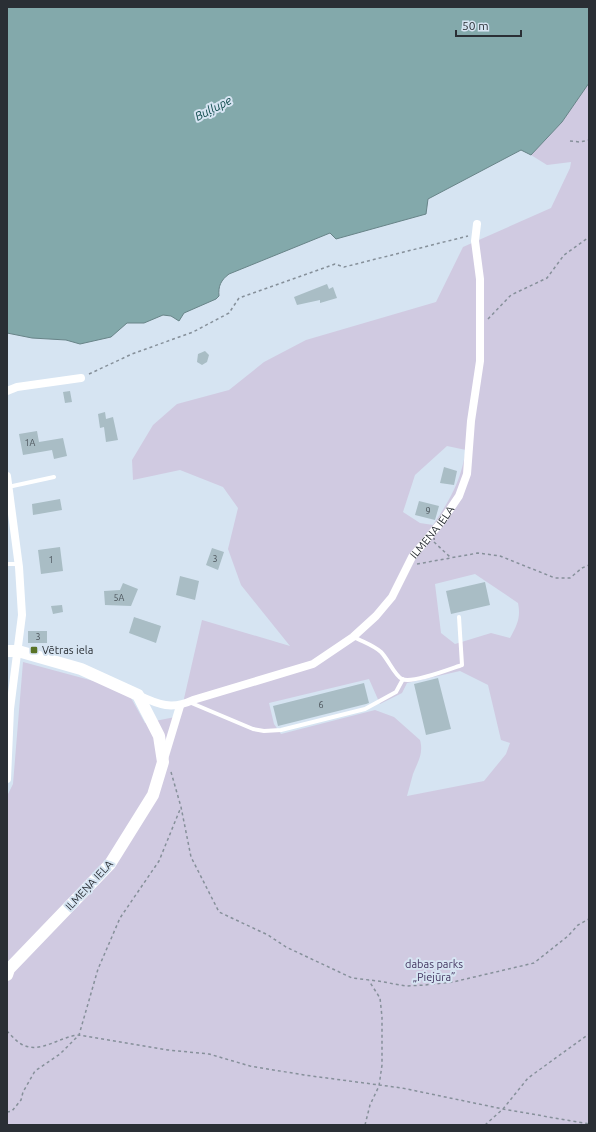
<svg xmlns="http://www.w3.org/2000/svg" width="596" height="1132" viewBox="0 0 596 1132" font-family="Ubuntu,sans-serif">
<rect width="100%" height="100%" fill="#d6e4f2"/>
<path fill="#d0cae1" fill-rule="evenodd" d="M589,83V1125H7V796L13,784L23,662L112,686L131,698L145,723L180,716L202,620L290,646L241,585L228,549L238,508L223,487L180,470L133,480L132,460L153,425L177,404L229,390L264,362L306,340L436,302L463,247L551,208L570,168L571,162L547,165L531,155L562,122ZM447,446L466,450C460,483 451,498 433,525L420,523L403,512L415,475ZM475,574L518,603C521,618 517,625 510,638L491,633L455,644L441,633L435,584ZM460,671L488,685L501,740L510,743L506,754L484,781L407,796C409,789 411,781 413,774C417,763 424,754 420,740L394,717L375,710L281,734L274,724L269,703L369,679L380,704L402,693L407,683Z"/>
<path fill="#83a9ab" stroke="#688488" d="M7,7H589V83L562,122L531,155L521,150L428,199L426,214L336,239L330,233L229,274C221,280 218,286 219,296L216,299L184,313L179,321L171,316L163,315L144,323H127L111,337L80,344L66,340L32,338L7,333Z"/>
<path fill="#a9bdc5" d="M327,284L329,289L333,287L337,298L320,303V300L297,305L294,297Z
M205,351L209,355L207,362L202,365L197,362L198,354Z
M70,391L72,402L65,403L63,392Z
M105,412L106,419L113,417L118,440L106,442L104,427L100,428L98,414Z
M37,431L39,442L63,438L67,456L54,459L52,450L23,455L19,434Z
M444,467L457,471L454,485L440,483Z
M60,499L62,510L33,515L32,504Z
M419,501L439,506L435,520L415,515Z
M60,547L63,571L41,574L38,550Z
M212,548L224,552L218,570L206,565Z
M180,576L199,581L195,600L176,595Z
M485,582L490,605L451,614L446,591Z
M123,583L138,589L131,606L105,605L104,591L120,590Z
M62,605L63,612L53,614L51,606Z
M134,617L161,626L156,643L129,633Z
M28,631H47V643H28Z
M438,678L451,729L426,735L414,684Z
M364,683L369,703L366,704L278,726L273,706Z"/>
<g fill="none" stroke-linecap="round" stroke-linejoin="round">
<path stroke="#86909a" stroke-width="1.5" stroke-dasharray="3 3" stroke-linecap="butt" d="M570,141L580,142L589,140
M488,319L511,295L547,278L564,255L589,237
M89,374L132,354L193,332L229,313L239,298L335,264L344,267L468,236
M434,542L450,557
M417,564L478,553L500,556L555,578H570L582,568L589,565
M171,772L181,807L191,857L219,912L268,935L286,947L352,978L378,981L406,986L425,985L453,982L534,963L568,936L578,925L589,919
M7,1031C11,1035 16,1041 21,1044C40,1055 60,1036 79,1035L168,1050L209,1054L250,1066L304,1075L402,1088L503,1109L589,1124
M7,1112L12,1111L21,1100L23,1092L35,1071L60,1054L79,1035L98,969L120,918L159,861L181,807
M365,1125L370,1105L379,1086L382,1065V1017L380,998L369,981
M485,1125L503,1109L528,1078L589,1034"/>
<path stroke="#fff" stroke-width="4" d="M8,487L54,477
M7,564H18
M354,637C363,642 373,645 381,652C388,659 395,676 402,679C412,684 450,669 462,665L459,617
M189,702L253,729L264,731L281,730L365,709L396,692L403,679"/>
<g stroke="#fff" stroke-width="8">
<path d="M7,391L17,387L81,378"/>
<path d="M7,476L19,567L22,615L10,709L7,779"/>
<path id="s1" d="M138,695C159,705 172,710 193,700L313,664L353,637L376,616L392,597L412,557L442,521L459,496L467,474L471,421L480,361V279L475,241L477,224"/>
<path d="M164,759L180,706"/>
</g>
<path stroke="#fff" stroke-width="12" d="M7,651H18L81,669L138,695L159,736L163,762L153,795L110,864L9,969L7,975"/>
</g>
<rect fill="#597326" stroke="#d6e4f2" stroke-width="1.5" x="30" y="646" width="8" height="8" rx="2"/>
<g text-anchor="middle" dominant-baseline="central" stroke-width="4" stroke-linejoin="round" paint-order="stroke">
<g font-size="9" fill="#4a5259">
<text x="30" y="443">1A</text>
<text x="428" y="511">9</text>
<text x="215" y="559">3</text>
<text x="51" y="560">1</text>
<text x="119" y="598">5A</text>
<text x="38" y="637">3</text>
<text x="321" y="705">6</text>
</g>
<g font-size="11" fill="#2a2f35" stroke="#d6e4f2">
<text stroke="none"><textPath href="#s1" startOffset="364">ILMEŅA IELA</textPath></text>
<text transform="translate(89 885) rotate(-47)">ILMEŅA IELA</text>
</g>
<g font-size="11" fill="#2a2f35" stroke="#d6e4f2" text-anchor="start">
<text x="42" y="650">Vētras iela</text>
</g>
<g font-size="11" fill="#443761" stroke="#d6e4f2">
<text x="434" y="964">dabas parks<tspan x="434" dy="13">„Piejūra”</tspan></text>
</g>
<g font-size="12" font-style="italic" fill="#124c4e" stroke="#d6e4f2">
<text transform="translate(213 108) rotate(-27)">Buļļupe</text>
</g>
</g>
<rect width="596" height="1132" fill="none" stroke="#2a2f35" stroke-width="16"/>
<path d="M456 30v6h65v-6" fill="none" stroke="#2a2f35" stroke-width="2"/>
<text x="462" y="30" font-size="12" fill="#2a2f35" stroke="#d6e4f2" stroke-width="3" paint-order="stroke">50 m</text>
</svg>
